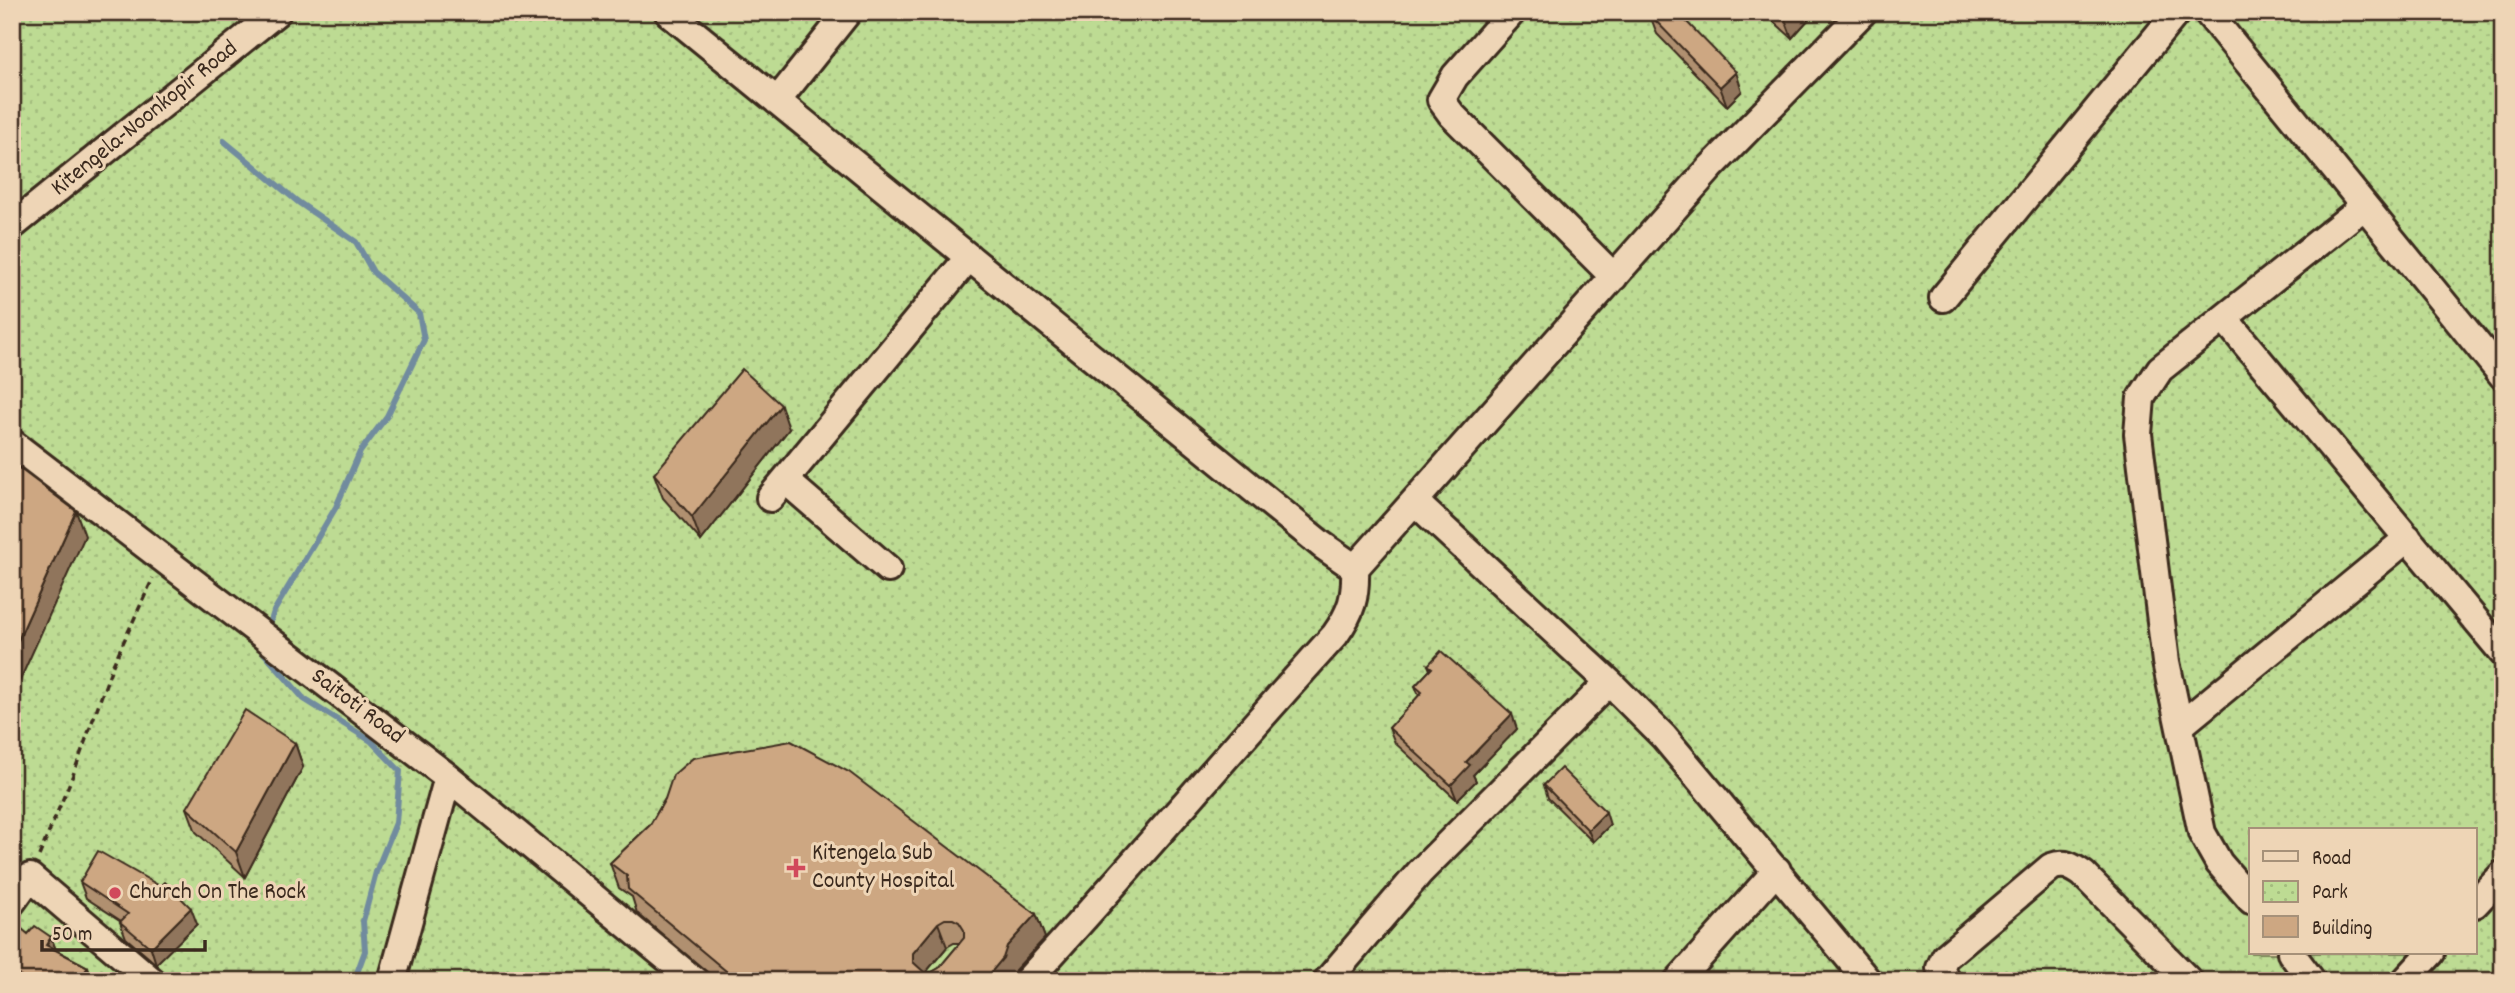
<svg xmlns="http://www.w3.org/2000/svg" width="2515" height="993" viewBox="0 0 2515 993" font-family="Dekko,sans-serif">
<defs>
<pattern id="park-dots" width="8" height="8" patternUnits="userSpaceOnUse" patternTransform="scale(1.75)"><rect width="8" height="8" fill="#bddb93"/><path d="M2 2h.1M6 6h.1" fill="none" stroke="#a3bc7e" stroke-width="1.8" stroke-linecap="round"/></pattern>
</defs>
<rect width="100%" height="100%" fill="#ebcfae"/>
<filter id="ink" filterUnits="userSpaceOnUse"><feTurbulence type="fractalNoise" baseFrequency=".0143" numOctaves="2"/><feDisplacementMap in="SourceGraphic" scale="14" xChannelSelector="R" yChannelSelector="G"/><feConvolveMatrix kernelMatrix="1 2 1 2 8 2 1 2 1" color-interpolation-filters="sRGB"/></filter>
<g filter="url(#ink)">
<path fill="url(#park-dots)" stroke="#7c8258" stroke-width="2" fill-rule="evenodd" d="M12,12H2503V981H12ZM2251,830H2475V953H2251Z"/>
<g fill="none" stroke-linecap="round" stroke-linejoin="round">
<path stroke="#718b9e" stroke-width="6" d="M224,141L298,202L356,242L373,272L419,313L424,340L387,416L360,452L336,507L274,611L268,631
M265,645L263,652L304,699L371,741L400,771L396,823L376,872L363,921L365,951L354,981"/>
<defs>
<path id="minor" d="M668,12L1322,545L1355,568L1711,167L1863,12
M1512,12L1455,76L1441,100L1452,115L1614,277
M2207,12L2503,376
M777,101L848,12
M12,226L277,12
M1943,298L2177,12
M2224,318L2503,653
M12,443L448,777L695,981
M785,480L888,569
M770,498L969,257
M1415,502L1609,682L1664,737L1868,981
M2180,726L2408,538
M2251,900L2219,863L2202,833L2166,662L2138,434L2141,398L2160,369L2363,207
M12,902L30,877L152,981
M2475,904L2503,874
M2291,953L2312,981
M392,981L448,777
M1027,981C1132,867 1231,749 1335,635C1352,611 1356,597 1355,568
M1327,981L1420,872L1609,682
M1678,981L1777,870
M1946,981L1940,968L1945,957L2051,867C2065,862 2071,866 2083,874L2189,981
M2405,981L2431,953"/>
</defs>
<use href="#minor" stroke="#3b2a1e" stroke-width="32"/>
<path stroke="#3b2a1e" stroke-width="3.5" stroke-dasharray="7 5" stroke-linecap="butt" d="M39,856L73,775L112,667L153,578"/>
<use href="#minor" stroke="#eed5b6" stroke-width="26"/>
</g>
<path fill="#b09070" stroke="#3b2a1e" stroke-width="2" fill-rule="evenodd" d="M1763,12H1806L1809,19L1792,38Z
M1650,15L1742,91L1727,106L1657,34Z
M789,429L701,541L663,498L654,474Z
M1428,665L1517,729L1473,775L1476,781L1457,800L1395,743L1389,728L1419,696L1415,686L1430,670Z
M295,743L303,767L245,877L196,832L187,808Z
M1544,785L1610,825L1593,842L1548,798Z
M665,799L1036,914L1045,938L1015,970L1012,981H718L637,913L632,897L619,888L610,863L650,825ZM954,943H960L939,968L932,972H926L947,947Z
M80,882L197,924L156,964L126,938L120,922L121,921L86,898Z
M12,927L28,934L51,937L56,950L88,967L91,977L98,981H14L12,979Z"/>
<path fill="#90755b" stroke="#3b2a1e" stroke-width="2" d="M1792,12H1806L1809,19L1792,38L1785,19Z
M1736,72L1742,91L1727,106L1720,87Z
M781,405L789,429L701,541L692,517Z
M76,511L85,536L12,698V654Z
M1512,714L1517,729L1473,775L1476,781L1457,800L1451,785L1466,762Z
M295,743L303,767L245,877L236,852Z
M1606,812L1610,825L1593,842L1588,830Z
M191,908L197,924L156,964L151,948Z
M1036,914L1045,938L1015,970L1012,981H984L1007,946Z
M938,923L947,947L922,977L913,962V953Z
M51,937L56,950L46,945Z
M88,967L92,980L84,973Z"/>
<path fill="#cda782" stroke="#3b2a1e" stroke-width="2" fill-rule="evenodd" d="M1653,12H1677L1736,72L1720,87L1650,15Z
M1777,12H1792L1785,19Z
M742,369L781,405L692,517L654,474Z
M12,463L76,511L12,654Z
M1441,651L1512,714L1466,762L1470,765L1451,785L1389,728L1422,692L1415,686L1432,668L1428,665Z
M245,710L295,743L236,852L187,808Z
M791,741L849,772L1036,914L1007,946L1003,958L984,981H738L628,889L627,876L610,863L650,825L665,799L673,775L693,758ZM945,919H953L959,922L964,930V938L939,968L932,972H924L913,962V953L938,923Z
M1561,768L1606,812L1588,830L1544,785Z
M98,851L160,886L165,882L191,908L151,948L120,922L128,914L80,882Z
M15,923L28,934L35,926L51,937L46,945L88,967L84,973L98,981H27L12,970V927Z"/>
</g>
<g fill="#d1495b" stroke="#eed5b6" stroke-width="2.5">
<path d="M792.5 857.5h7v7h7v7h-7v7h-7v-7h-7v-7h7z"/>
<circle cx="115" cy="893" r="7"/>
</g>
<g text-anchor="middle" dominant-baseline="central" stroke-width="6" stroke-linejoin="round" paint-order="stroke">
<g font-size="24" fill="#3b2a1e" stroke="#eed5b6">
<text transform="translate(145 119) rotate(-39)">Kitengela-Noonkopir Road</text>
<text transform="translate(357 707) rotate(37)">Saitoti Road</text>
</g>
<g font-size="24" fill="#3b2a1e" stroke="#eed5b6" text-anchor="start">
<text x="812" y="854">Kitengela Sub<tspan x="812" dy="28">County Hospital</tspan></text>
<text x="129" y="893">Church On The Rock</text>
</g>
</g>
<rect width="2515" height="993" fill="none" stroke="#eed5b6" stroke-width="42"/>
<rect x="21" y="21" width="2473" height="951" fill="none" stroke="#3b2a1e" stroke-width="2.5" filter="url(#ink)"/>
<rect x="2249" y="828" width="228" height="126" fill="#eed5b6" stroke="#a69179" stroke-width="2"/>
<rect x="2263" y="851" width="35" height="10" fill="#eed5b6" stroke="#a69179" stroke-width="2"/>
<text x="2312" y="864" font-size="21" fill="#3b2a1e">Road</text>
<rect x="2263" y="881" width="35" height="21" fill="url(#park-dots)" stroke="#a69179" stroke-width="2"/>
<text x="2312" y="898" font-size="21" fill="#3b2a1e">Park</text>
<rect x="2263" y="916" width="35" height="21" fill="#cda782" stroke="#a69179" stroke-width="2"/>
<text x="2312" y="934" font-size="21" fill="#3b2a1e">Building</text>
<path d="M42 940v10h163v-10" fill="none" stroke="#3b2a1e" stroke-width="3.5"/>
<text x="52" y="940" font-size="21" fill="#3b2a1e" stroke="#eed5b6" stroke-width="5" paint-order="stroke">50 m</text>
</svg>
